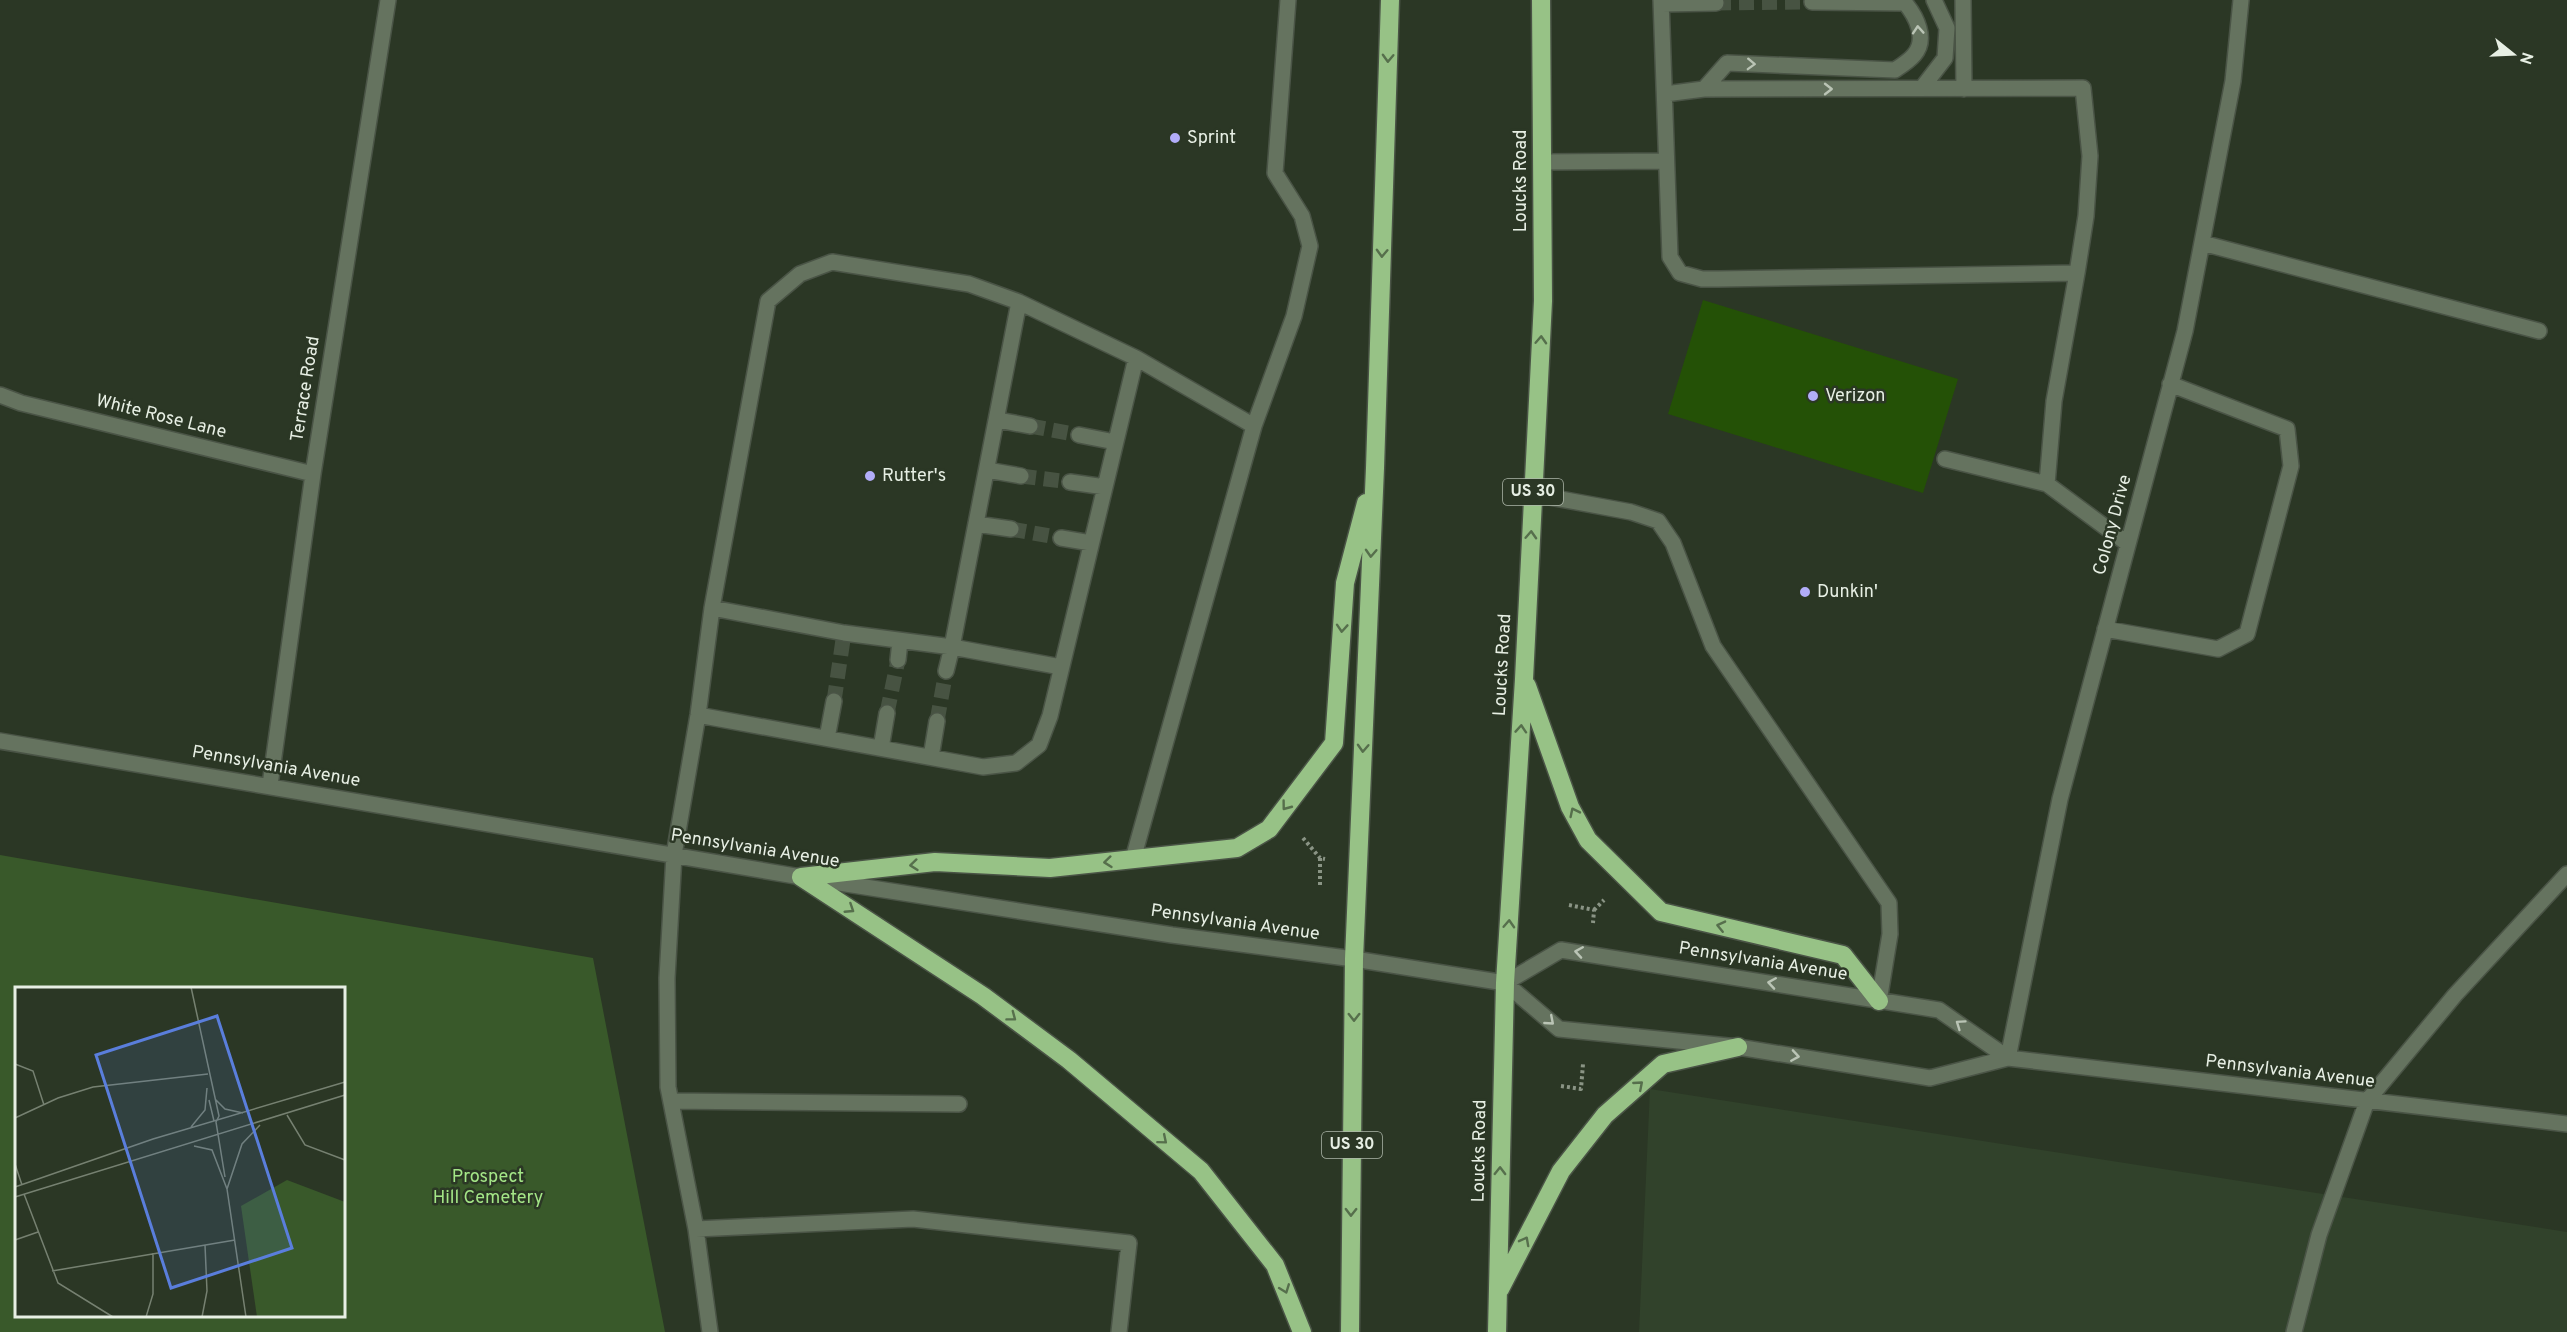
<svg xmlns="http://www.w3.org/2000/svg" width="2567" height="1332" viewBox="0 0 2567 1332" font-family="Overpass,sans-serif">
<rect width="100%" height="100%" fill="#2b3725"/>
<path fill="#31422b" d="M1650,1089L2567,1232V1332H1639Z"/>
<path fill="#39592a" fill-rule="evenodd" d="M0,855L593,958L665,1332H0ZM16,988H344V1316H16Z"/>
<path fill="#245106" d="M1703,300L1958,379L1923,493L1668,414Z"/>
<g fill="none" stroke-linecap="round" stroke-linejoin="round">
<path stroke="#475342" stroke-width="15" stroke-dasharray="15 8" stroke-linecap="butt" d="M1716,3L1812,2
M1030,426L1079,435
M1021,476L1070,482
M1011,529L1061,538
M834,701L844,633
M887,713L898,660
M937,721L946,671"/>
<defs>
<path id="minor" d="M1661,0L1670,257L1680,273L1702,279H1718L2077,273L2086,216L2090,156L2083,88L1704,89L1665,94
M1963,0L1964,89
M1662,4L1716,3
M1922,88L1945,58L1947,28L1934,0
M1704,89L1727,63L1895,70C1901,66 1909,61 1914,55C1928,39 1916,16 1905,3L1812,2
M1542,162L1666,161
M2202,243L2539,331
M2077,273L2054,401L2047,484L2128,544
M0,395L21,403L313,474
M998,420L1030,426
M1079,435L1115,442
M1945,459L2047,484
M987,470L1021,476
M1070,482L1105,487
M1533,494L1631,512L1658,521L1673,543L1713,646L1889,903L1890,934L1879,1001
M976,524L1011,529
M1061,538L1091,543
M712,608L844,633L952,647L1019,302
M2105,629L2218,649L2247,634L2291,466L2287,429L2170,384
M898,660L900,641
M946,671L952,647L1061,667
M698,715L983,767L1016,763L1039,745L1050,716L1136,358
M827,738L834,701
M0,741L801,877L1172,935L1354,959L1505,983L1559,1029L1738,1047L1930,1078L2008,1058L2567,1124
M881,748L887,713
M931,757L937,721
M270,785L313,474L388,0
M1133,859L1254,426L1294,316L1310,246L1302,216L1275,173L1288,0
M1505,983L1561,950L1939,1010L2008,1058
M2008,1058L2060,799L2185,331L2233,81L2241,0
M671,1101L959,1104
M696,1229L913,1219L1129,1243L1119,1332
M710,1332L696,1229L668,1087L667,978L674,855L698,715L712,608L768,301L800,274L832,262L969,284L1019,302L1136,358L1254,426
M2294,1332L2319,1235L2367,1101L2455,995L2567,874"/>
<path id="highway" d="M1527,686L1570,807L1588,840L1661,912L1843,955L1879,1001
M801,877L935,862L1050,868L1237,848L1269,829L1334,743L1345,583L1366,503
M801,877L983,996L1069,1060L1201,1171L1275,1265L1302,1332
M1500,1289L1561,1171L1605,1115L1663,1064L1738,1047
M1350,1332L1354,959L1375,468L1390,0
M1497,1332L1505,983L1524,679L1543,301L1541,0"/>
</defs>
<use href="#minor" stroke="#4a5446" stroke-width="18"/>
<use href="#highway" stroke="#4a5446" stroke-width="21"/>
<path stroke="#8a9485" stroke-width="4" stroke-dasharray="3 3" stroke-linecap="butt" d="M1303,838L1320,858
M1320,885V858L1325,859
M1569,905L1594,910L1593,923
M1594,910L1604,900
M1561,1086L1581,1089L1583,1064"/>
<use href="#minor" stroke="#65735f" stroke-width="15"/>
<use href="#highway" stroke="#97c286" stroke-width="18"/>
</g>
<defs><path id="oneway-chevron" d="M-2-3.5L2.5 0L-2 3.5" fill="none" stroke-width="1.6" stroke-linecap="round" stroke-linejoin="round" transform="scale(1.5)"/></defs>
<g stroke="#bac4b5">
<use href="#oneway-chevron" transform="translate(1918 30) rotate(-94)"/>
<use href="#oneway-chevron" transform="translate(1751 64) rotate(2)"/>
<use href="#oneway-chevron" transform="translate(1828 89)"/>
<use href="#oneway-chevron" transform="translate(1579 952) rotate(-171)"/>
<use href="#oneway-chevron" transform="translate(1772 983) rotate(-171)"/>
<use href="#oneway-chevron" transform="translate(1550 1021) rotate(41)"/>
<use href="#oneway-chevron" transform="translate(1960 1024) rotate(-145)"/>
<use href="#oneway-chevron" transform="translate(1795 1056) rotate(9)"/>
</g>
<g stroke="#566f4c">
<use href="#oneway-chevron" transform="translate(1388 58) rotate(92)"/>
<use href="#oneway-chevron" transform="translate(1382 253) rotate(92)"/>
<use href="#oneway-chevron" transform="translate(1541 340) rotate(-87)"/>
<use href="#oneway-chevron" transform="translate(1531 535) rotate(-87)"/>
<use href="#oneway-chevron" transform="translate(1371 553) rotate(93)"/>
<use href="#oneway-chevron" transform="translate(1342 628) rotate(94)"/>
<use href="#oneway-chevron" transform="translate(1521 729) rotate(-86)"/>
<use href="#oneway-chevron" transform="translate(1363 748) rotate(93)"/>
<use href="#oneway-chevron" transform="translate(1286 806) rotate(127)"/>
<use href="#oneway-chevron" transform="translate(1574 812) rotate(-116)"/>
<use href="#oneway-chevron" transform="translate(1108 862) rotate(174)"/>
<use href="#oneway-chevron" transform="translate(914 865) rotate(174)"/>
<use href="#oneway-chevron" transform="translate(850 909) rotate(33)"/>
<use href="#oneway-chevron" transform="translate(1509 924) rotate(-87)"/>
<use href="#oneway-chevron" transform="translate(1721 926) rotate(-167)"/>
<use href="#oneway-chevron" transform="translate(1012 1017) rotate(37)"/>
<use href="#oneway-chevron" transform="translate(1354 1017) rotate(90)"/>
<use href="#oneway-chevron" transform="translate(1639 1085) rotate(-41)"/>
<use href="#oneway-chevron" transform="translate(1163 1140) rotate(40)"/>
<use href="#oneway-chevron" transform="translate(1500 1171) rotate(-89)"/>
<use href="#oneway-chevron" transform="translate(1351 1212) rotate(91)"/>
<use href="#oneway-chevron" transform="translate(1525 1241) rotate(-62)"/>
<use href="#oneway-chevron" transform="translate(1285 1289) rotate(69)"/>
</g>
<g fill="#b2adf9" stroke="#2b3725" stroke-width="2">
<circle cx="1175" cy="138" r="6"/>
<circle cx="1813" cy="396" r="6"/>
<circle cx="870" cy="476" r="6"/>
<circle cx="1805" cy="592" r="6"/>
</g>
<g text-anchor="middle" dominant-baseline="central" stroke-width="5" stroke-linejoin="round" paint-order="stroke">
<g fill="#2b3725" stroke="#afb8ab" stroke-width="1.5">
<rect x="1503" y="479" width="60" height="26" rx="4.5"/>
<rect x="1322" y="1132" width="60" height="26" rx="4.5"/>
</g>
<g font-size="16" font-weight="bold" fill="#e7efe4">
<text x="1533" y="492">US 30</text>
<text x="1352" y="1145">US 30</text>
</g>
<g font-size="18" fill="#e7efe4" stroke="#2b3725" text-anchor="start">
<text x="1187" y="138">Sprint</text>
<text x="1825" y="396">Verizon</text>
<text x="882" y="476">Rutter's</text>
<text x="1817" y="592">Dunkin'</text>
</g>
<g font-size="18" fill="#e7efe4" stroke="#2b3725">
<text transform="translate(1521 181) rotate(-90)">Loucks Road</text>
<text transform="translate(306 389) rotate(-81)">Terrace Road</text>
<text transform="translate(161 417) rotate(14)">White Rose Lane</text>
<text transform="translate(2113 525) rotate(-75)">Colony Drive</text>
<text transform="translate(1503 665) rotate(-87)">Loucks Road</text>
<text transform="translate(276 767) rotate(10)">Pennsylvania Avenue</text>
<text transform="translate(755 849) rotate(9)">Pennsylvania Avenue</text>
<text transform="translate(1235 923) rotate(8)">Pennsylvania Avenue</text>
<text transform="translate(1763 962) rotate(9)">Pennsylvania Avenue</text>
<text transform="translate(2290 1072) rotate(7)">Pennsylvania Avenue</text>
<text transform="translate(1480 1151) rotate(-89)">Loucks Road</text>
</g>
<g font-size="18" fill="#a4e687" stroke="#2b3725">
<text x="488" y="1177">Prospect<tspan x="488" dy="21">Hill Cemetery</tspan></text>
</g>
</g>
<g transform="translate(15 987)">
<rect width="330" height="330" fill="#2b3725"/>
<path d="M272,193L330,215V330H242L226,219Z" fill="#39592a"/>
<path fill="none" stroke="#768171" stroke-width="1.5" d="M176,0L204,129L201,135L210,190M0,77L18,84L29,118M200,112L210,122L228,126M194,113L199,134M272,128L290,158L330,173M0,131L43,111L78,100L193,87M176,140L190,123L192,101M179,159L197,163L212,202M0,177L7,198M0,200L138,152L330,95M212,202L231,330M212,202L227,157L245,138M9,207L43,296L98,330M0,210L330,108M0,253L23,245M37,284L220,253M131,330L138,307V266M187,330L192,304L190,258"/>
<path fill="#5a7edc" fill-opacity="0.15" stroke="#5a7edc" stroke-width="3" d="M202,29L277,261L156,301L81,68Z"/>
<rect width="330" height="330" fill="none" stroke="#e7efe4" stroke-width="3"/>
</g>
<g transform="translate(2513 54) rotate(108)" stroke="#2b3725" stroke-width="4.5" paint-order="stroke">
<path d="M0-4.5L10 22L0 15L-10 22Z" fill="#e7efe4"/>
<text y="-9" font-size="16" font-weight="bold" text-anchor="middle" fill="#e7efe4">N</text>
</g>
</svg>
